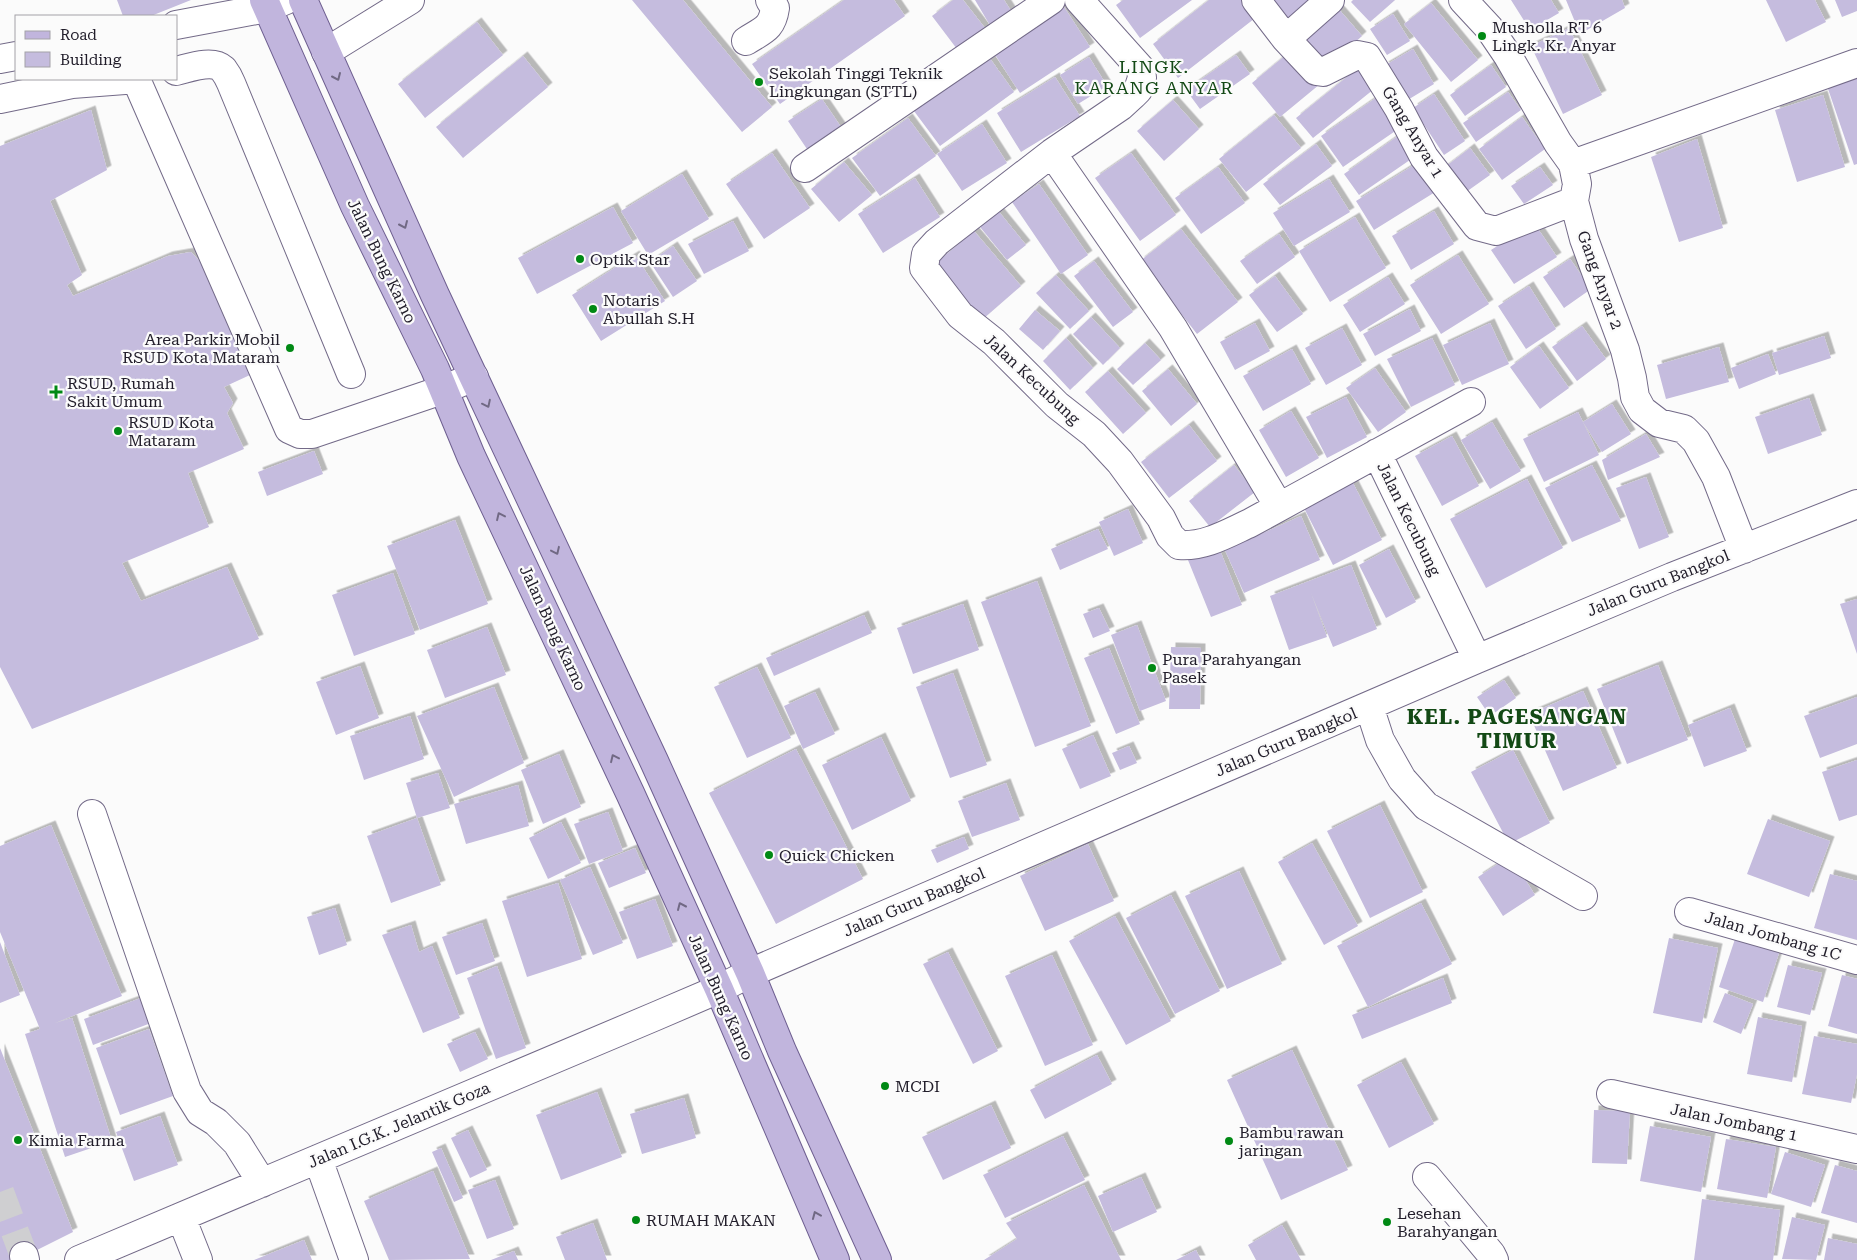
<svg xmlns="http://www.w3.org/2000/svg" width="1857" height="1260" viewBox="0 0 1857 1260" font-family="'Roboto Serif',serif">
<defs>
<filter id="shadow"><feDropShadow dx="4.5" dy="-4.5" stdDeviation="0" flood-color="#0004"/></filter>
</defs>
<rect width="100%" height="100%" fill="#fbfbfb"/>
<path fill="#c5bcde" filter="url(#shadow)" d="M117,0H191L151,16H123Z
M632,0H683L772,107L742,132Z
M844,0H894L905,16L780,104L752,64Z
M953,0H963L988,32L960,53L932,16Z
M975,0H1004L1013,14L991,27Z
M1123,0H1192L1140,38L1116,5Z
M1209,0H1247L1259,15L1178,78L1153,44Z
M1264,0H1321L1289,28Z
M1353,0H1395L1370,22L1351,2Z
M1511,0H1551L1559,13L1530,30Z
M1566,0H1622L1625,8L1580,34Z
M1766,0H1815L1826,22L1786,42Z
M1835,0H1857V11L1842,17Z
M1431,3L1478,60L1451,82L1404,24Z
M1336,6L1362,36L1328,66L1301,36Z
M1064,7L1090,47L1020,93L994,53Z
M1393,14L1410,41L1387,55L1370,29Z
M477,22L503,55L425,118L398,84Z
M1569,28L1602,95L1563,114L1531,46Z
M1413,49L1434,84L1406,101L1384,66Z
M1292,50L1320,84L1280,117L1252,83Z
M986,53L1014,92L940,146L911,107Z
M1236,55L1250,74L1200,109L1186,90Z
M523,56L548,87L463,158L436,127Z
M1089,57L1107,86L1078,104L1060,75Z
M1363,64L1379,85L1313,138L1296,118Z
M1491,65L1506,87L1465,116L1450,95Z
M1857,72V164L1854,165L1826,83Z
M1055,77L1080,116L1021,152L997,113Z
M1508,92L1521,110L1476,142L1463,123Z
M1383,93L1404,125L1343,167L1321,136Z
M1434,94L1465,141L1444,155L1413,108Z
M1823,95L1845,167L1797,182L1775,110Z
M822,99L843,130L809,152L788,121Z
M1173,100L1199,129L1164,161L1137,131Z
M91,110L107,170L50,201L82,275L67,285L73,296L168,256L191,252L208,270L250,375L224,387L233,403L227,413L244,449L188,473L209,527L122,563L141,601L227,567L259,639L32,729L0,667V146Z
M1274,115L1301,148L1246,192L1219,159Z
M1522,117L1545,149L1502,180L1479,149Z
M908,118L936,156L880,196L852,158Z
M982,124L1007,163L962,191L937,154Z
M1405,131L1420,153L1359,195L1344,174Z
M1697,139L1723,228L1679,242L1651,157Z
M1316,144L1332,166L1280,205L1263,184Z
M1470,148L1490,175L1459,197L1440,171Z
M772,153L810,208L764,239L726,184Z
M1131,153L1176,215L1140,241L1095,178Z
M1422,160L1440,189L1374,230L1356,201Z
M844,162L872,195L839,222L811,189Z
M1218,167L1245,203L1201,234L1175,198Z
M1540,167L1553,185L1524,204L1511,186Z
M682,174L709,219L648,255L621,211Z
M915,178L940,217L883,253L858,214Z
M1329,179L1350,212L1294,246L1273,213Z
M1039,184L1088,255L1061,274L1012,202Z
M613,207L633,243L537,294L518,258Z
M995,207L1026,245L1007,260L976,222Z
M1434,211L1454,244L1411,270L1392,236Z
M1355,217L1386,268L1330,302L1299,251Z
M733,221L749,251L704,274L688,244Z
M1534,223L1557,257L1514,284L1491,250Z
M1181,229L1238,302L1197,334L1140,261Z
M974,231L1021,286L983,319L935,264Z
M1279,234L1295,257L1257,284L1240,261Z
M673,246L697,281L673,297L650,262Z
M635,255L665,301L601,341L572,295Z
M1458,255L1489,304L1441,334L1410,285Z
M1570,259L1591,289L1564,308L1543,277Z
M1094,261L1133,312L1113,327L1074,276Z
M1056,275L1089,311L1070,329L1036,293Z
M1275,276L1303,314L1277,332L1249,295Z
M1388,277L1405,304L1360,332L1343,305Z
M1529,286L1556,329L1526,349L1498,306Z
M1410,309L1421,331L1375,356L1363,334Z
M1035,310L1060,331L1043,350L1019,329Z
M1091,317L1120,348L1103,365L1073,334Z
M1255,323L1270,351L1235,370L1220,342Z
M1490,323L1509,364L1462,385L1443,345Z
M1582,326L1606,359L1577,381L1552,347Z
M1342,328L1362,365L1326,385L1305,348Z
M1824,336L1831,358L1779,375L1772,353Z
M1066,338L1093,368L1070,390L1043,361Z
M1432,338L1455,385L1411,407L1387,359Z
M1145,343L1161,360L1133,385L1117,369Z
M1539,346L1569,388L1540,409L1510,367Z
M1719,347L1729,382L1666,399L1657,365Z
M1292,349L1311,384L1263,411L1243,376Z
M1768,354L1776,374L1739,389L1731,368Z
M1375,368L1406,412L1378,432L1346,388Z
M1168,369L1197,404L1171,426L1142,391Z
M1108,371L1146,413L1123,434L1085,392Z
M1346,397L1367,437L1327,458L1306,417Z
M1809,398L1822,435L1768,454L1755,417Z
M1612,404L1631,434L1602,452L1583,422Z
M1291,411L1319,458L1286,477L1259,430Z
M1578,412L1599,455L1544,482L1523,439Z
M1492,422L1521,471L1490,489L1461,440Z
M1189,425L1217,461L1169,498L1141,462Z
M1646,434L1660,457L1608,480L1602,460Z
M1452,436L1479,486L1442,506L1415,456Z
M314,451L323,474L267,496L258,472Z
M1234,465L1255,492L1210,527L1189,501Z
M1592,465L1621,521L1572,542L1545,488Z
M1646,477L1669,537L1639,549L1616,488Z
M1527,479L1563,548L1486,588L1450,519Z
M1352,481L1382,540L1333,565L1303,506Z
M1128,509L1143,543L1114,556L1099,522Z
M1301,516L1320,560L1244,593L1225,550Z
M455,520L488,604L420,630L387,546Z
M1098,529L1108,549L1060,570L1051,549Z
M1219,548L1242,605L1211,617L1188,560Z
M1389,549L1416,602L1386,618L1359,565Z
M1351,565L1377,629L1333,647L1311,593L1327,637L1289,650L1270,596Z
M393,573L415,634L354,656L332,595Z
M1037,581L1091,726L1035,747L981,602Z
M1857,599V654L1840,604Z
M963,604L979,650L913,674L897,628Z
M1099,608L1110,631L1093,638L1083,614Z
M864,615L872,633L774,676L766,658Z
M1137,625L1166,701L1140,711L1111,635Z
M487,627L506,675L445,698L427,650Z
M1171,647L1201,648L1200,709H1169Z
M1109,648L1140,724L1116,734L1084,658Z
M1658,665L1688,740L1627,764L1597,689Z
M360,666L379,718L336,735L316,682Z
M757,667L791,738L747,758L714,687Z
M953,673L987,765L950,778L916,687Z
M1504,680L1516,698L1490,716L1477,697Z
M494,687L524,763L454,797L417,716Z
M1583,691L1617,768L1563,791L1529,714Z
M815,692L835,734L803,749L784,706Z
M1857,697V744L1820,758L1804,716Z
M1730,708L1747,751L1704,767L1688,725Z
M410,716L424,759L364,780L350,736Z
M1093,735L1111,776L1080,789L1062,749Z
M881,737L911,801L852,830L822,765Z
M1129,746L1137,763L1120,770L1112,753Z
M796,749L863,879L776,924L709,793Z
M1513,750L1550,823L1509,844L1471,772Z
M559,754L581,807L543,824L521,770Z
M1857,760V815L1839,821L1822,772Z
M438,773L450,808L417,818L441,885L391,903L367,836L417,818L406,783Z
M1006,783L1020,820L972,837L958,801Z
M518,785L529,826L466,844L454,804Z
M1380,805L1423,892L1370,918L1327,831Z
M608,812L623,851L589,864L574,824Z
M1768,819L1830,841L1809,897L1747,874Z
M561,822L581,863L548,879L529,838Z
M51,825L122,996L55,1023L72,1018L112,1141L65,1157L25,1034L40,1029L0,932V846Z
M964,837L969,849L937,863L931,850Z
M1312,843L1358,926L1324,945L1278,862Z
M1088,844L1114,901L1045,931L1020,876Z
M635,848L646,873L609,888L598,863Z
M1510,856L1535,895L1503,916L1478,877Z
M590,867L623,943L593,955L560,880Z
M1239,871L1282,964L1227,989L1185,896Z
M1830,874L1857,881V940L1814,928Z
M558,883L582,959L527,977L502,901Z
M1171,895L1220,991L1175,1014L1126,918Z
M655,899L673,946L637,959L619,912Z
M1421,903L1452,964L1368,1007L1337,946Z
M335,908L347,945L319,955L307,917Z
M1115,916L1171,1021L1126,1045L1069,941Z
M482,923L495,961L456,975L442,937Z
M411,925L419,952L432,946L460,1018L423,1033L382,935Z
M1669,938L1718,948L1702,1023L1653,1013Z
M1735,939L1779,953L1763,1002L1719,987Z
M0,942L20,995L0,1003Z
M948,952L998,1051L973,1064L923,964Z
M1052,955L1093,1045L1045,1066L1005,976Z
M1788,965L1822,973L1810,1015L1777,1007Z
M497,966L526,1048L496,1059L467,978Z
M1842,975L1857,979V1034L1828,1026Z
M1443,978L1452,1003L1362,1039L1352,1015Z
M1725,993L1753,1004L1741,1034L1713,1022Z
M141,998L151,1023L93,1045L84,1019Z
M1758,1017L1802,1026L1792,1082L1747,1074Z
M149,1029L173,1096L120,1115L96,1048Z
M475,1032L488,1059L460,1072L447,1044Z
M1814,1036L1857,1044V1074L1851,1103L1802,1094Z
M0,1048L73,1232L17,1260H0Z
M1292,1050L1348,1170L1281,1200L1227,1080Z
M1097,1055L1112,1084L1045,1119L1030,1090Z
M1401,1062L1434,1124L1389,1148L1357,1085Z
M597,1092L622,1157L561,1180L536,1115Z
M684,1098L696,1138L642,1154L630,1114Z
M991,1105L1011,1148L943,1180L922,1137Z
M1594,1110L1630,1111L1627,1164L1592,1163Z
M160,1116L178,1165L134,1181L116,1132Z
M1650,1126L1711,1137L1701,1192L1640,1181Z
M468,1130L487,1170L470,1178L451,1138Z
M1063,1136L1085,1180L1005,1218L983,1175Z
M1726,1139L1776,1147L1767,1198L1717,1189Z
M441,1148L463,1198L454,1202L432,1152Z
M1785,1152L1825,1165L1811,1207L1771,1194Z
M1835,1165L1857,1171V1223L1821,1213Z
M433,1171L470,1259L389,1260L364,1201Z
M1141,1177L1157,1212L1113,1232L1098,1196Z
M495,1180L514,1229L487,1239L468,1190Z
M1084,1185L1121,1260H984L1017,1239L1006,1223Z
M1702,1199L1780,1210L1773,1260H1694Z
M1792,1217L1825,1225L1816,1260L1782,1259Z
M593,1223L607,1260H565L556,1237Z
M1282,1225L1301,1260H1256L1248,1245Z
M1828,1238L1857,1244V1260H1824Z
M304,1240L312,1260H254Z
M1196,1250L1201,1260H1176Z
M514,1251L518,1260H491Z"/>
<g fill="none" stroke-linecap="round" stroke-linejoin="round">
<path stroke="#cfcfd1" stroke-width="28" stroke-dasharray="28 14" stroke-linecap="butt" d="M0,1192L24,1256"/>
<defs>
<path id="minor" d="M1079,0L1141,69L1142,78L1138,90L1133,95L1121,106L1052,153L937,242L926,254L924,268L960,315L994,342L1057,405L1094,434L1120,462L1161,518L1170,536L1179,545C1205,547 1228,533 1250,523L1471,402
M1256,0L1286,39L1316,71L1323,72L1357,55L1367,57L1399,109L1424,157L1477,226L1496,231L1574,201
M1463,0L1489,28L1508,56L1558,143L1573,164L1577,184L1574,201L1584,239L1625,350L1632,378L1635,397L1642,410L1659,423L1684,429L1696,441L1716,477L1744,549
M176,25L267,8L286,0
M1286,39L1330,0
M746,41C763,30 772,29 775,8L770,0
M326,52L410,0
M0,59L16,56
M176,71C189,68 212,59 223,69C226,73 229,78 231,83L351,374
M136,79L289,429L300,434H312L442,390L474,377
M0,99L72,84L138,79
M1052,153L1173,328L1279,507
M1573,164L1857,63
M805,168L1051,0
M1377,453L1477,659
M1369,706L1380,740L1402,779L1426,806L1583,896
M92,814L187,1091L200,1112L216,1122L237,1143L262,1183
M1689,912L1857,960
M1611,1094L1857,1149
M318,1159L354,1260
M1427,1177L1491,1254L1494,1260
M181,1217L198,1260
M24,1256L25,1260
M79,1260L656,1016L719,989L750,973L1477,659L1672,577L1857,504"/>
<path id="major" d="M264,0L355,206L435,369L471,456L630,793L719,989L835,1260
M303,0L435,295L654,761L750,973L782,1051L877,1260"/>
</defs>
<use href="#minor" stroke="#736a88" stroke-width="30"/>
<use href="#major" stroke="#6e5f90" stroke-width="30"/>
<use href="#minor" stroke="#fff" stroke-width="28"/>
<use href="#major" stroke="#c1b5dd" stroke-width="28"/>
</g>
<defs><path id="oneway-chevron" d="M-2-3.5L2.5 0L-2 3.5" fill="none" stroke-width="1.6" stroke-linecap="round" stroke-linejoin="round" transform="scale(1.25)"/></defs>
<g stroke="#716984">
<use href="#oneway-chevron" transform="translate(337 77) rotate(66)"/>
<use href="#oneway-chevron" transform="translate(404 225) rotate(66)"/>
<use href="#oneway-chevron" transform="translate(487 404) rotate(64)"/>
<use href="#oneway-chevron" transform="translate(500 516) rotate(-115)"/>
<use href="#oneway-chevron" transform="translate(556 551) rotate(65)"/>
<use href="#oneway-chevron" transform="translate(614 758) rotate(-115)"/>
<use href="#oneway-chevron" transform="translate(681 906) rotate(-114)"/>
<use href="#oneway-chevron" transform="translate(816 1215) rotate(-113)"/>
</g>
<g fill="#008914" stroke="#fbfbfb" stroke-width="2">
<circle cx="1482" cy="36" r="5"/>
<circle cx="759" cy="82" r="5"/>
<circle cx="580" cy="259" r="5"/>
<circle cx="593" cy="309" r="5"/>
<circle cx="290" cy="348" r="5"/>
<path d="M53.5 384.5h5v5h5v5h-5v5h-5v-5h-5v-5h5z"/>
<circle cx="118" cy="431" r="5"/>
<circle cx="1152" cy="668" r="5"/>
<circle cx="769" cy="855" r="5"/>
<circle cx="885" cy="1086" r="5"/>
<circle cx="18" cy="1140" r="5"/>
<circle cx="1229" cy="1141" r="5"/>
<circle cx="636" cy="1220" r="5"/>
<circle cx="1387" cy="1222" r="5"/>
</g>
<g text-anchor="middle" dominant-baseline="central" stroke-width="4.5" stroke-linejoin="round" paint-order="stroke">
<g font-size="16" fill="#211d2a" stroke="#fbfbfb" text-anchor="start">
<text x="1492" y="27">Musholla RT 6<tspan x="1492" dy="18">Lingk. Kr. Anyar</tspan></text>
<text x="769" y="73">Sekolah Tinggi Teknik<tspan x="769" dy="18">Lingkungan (STTL)</tspan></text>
<text x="590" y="259">Optik Star</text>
<text x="603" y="300">Notaris<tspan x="603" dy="18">Abullah S.H</tspan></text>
<text x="280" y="339" text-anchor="end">Area Parkir Mobil<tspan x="280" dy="18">RSUD Kota Mataram</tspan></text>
<text x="67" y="383">RSUD, Rumah<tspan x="67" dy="18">Sakit Umum</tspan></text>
<text x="128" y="422">RSUD Kota<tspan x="128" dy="18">Mataram</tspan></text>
<text x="1162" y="659">Pura Parahyangan<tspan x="1162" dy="18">Pasek</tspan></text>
<text x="779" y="855">Quick Chicken</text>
<text x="895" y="1086">MCDI</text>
<text x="1239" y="1132">Bambu rawan<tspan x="1239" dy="18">jaringan</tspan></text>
<text x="28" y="1140">Kimia Farma</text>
<text x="1397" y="1213">Lesehan<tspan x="1397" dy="18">Barahyangan</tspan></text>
<text x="646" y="1220">RUMAH MAKAN</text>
</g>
<g font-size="16" fill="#211d2a" stroke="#fbfbfb">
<text transform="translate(1413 132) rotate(59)">Gang Anyar 1</text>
<text transform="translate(382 261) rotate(64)">Jalan Bung Karno</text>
<text transform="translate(1600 280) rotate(70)">Gang Anyar 2</text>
<text transform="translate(1032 379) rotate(43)">Jalan Kecubung</text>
<text transform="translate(1409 519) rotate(64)">Jalan Kecubung</text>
<text transform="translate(1658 583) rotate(-22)">Jalan Guru Bangkol</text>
<text transform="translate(553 628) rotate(65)">Jalan Bung Karno</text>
<text transform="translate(1286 742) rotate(-23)">Jalan Guru Bangkol</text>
<text transform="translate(914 902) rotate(-23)">Jalan Guru Bangkol</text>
<text transform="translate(1773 936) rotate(16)">Jalan Jombang 1C</text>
<text transform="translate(721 997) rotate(66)">Jalan Bung Karno</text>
<text transform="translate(1734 1122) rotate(12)">Jalan Jombang 1</text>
<text transform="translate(399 1125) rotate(-23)">Jalan I.G.K. Jelantik Goza</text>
</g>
<g font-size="18" letter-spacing="1" fill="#134915" stroke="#fbfbfb">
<text x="1154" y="66">LINGK.<tspan x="1154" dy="21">KARANG ANYAR</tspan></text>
</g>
<g font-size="21" font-weight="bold" letter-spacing="1" fill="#134915" stroke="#fbfbfb">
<text x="1517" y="717">KEL. PAGESANGAN<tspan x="1517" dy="24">TIMUR</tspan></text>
</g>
</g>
<rect x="15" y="15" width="162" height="65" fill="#fbfbfb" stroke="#a4a2a7"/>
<rect x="25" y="31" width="25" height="8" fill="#c1b5dd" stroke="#a4a2a7"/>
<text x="60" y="40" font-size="15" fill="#211d2a">Road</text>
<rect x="25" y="52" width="25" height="15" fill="#c5bcde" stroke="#a4a2a7"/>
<text x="60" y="65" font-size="15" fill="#211d2a">Building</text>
</svg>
